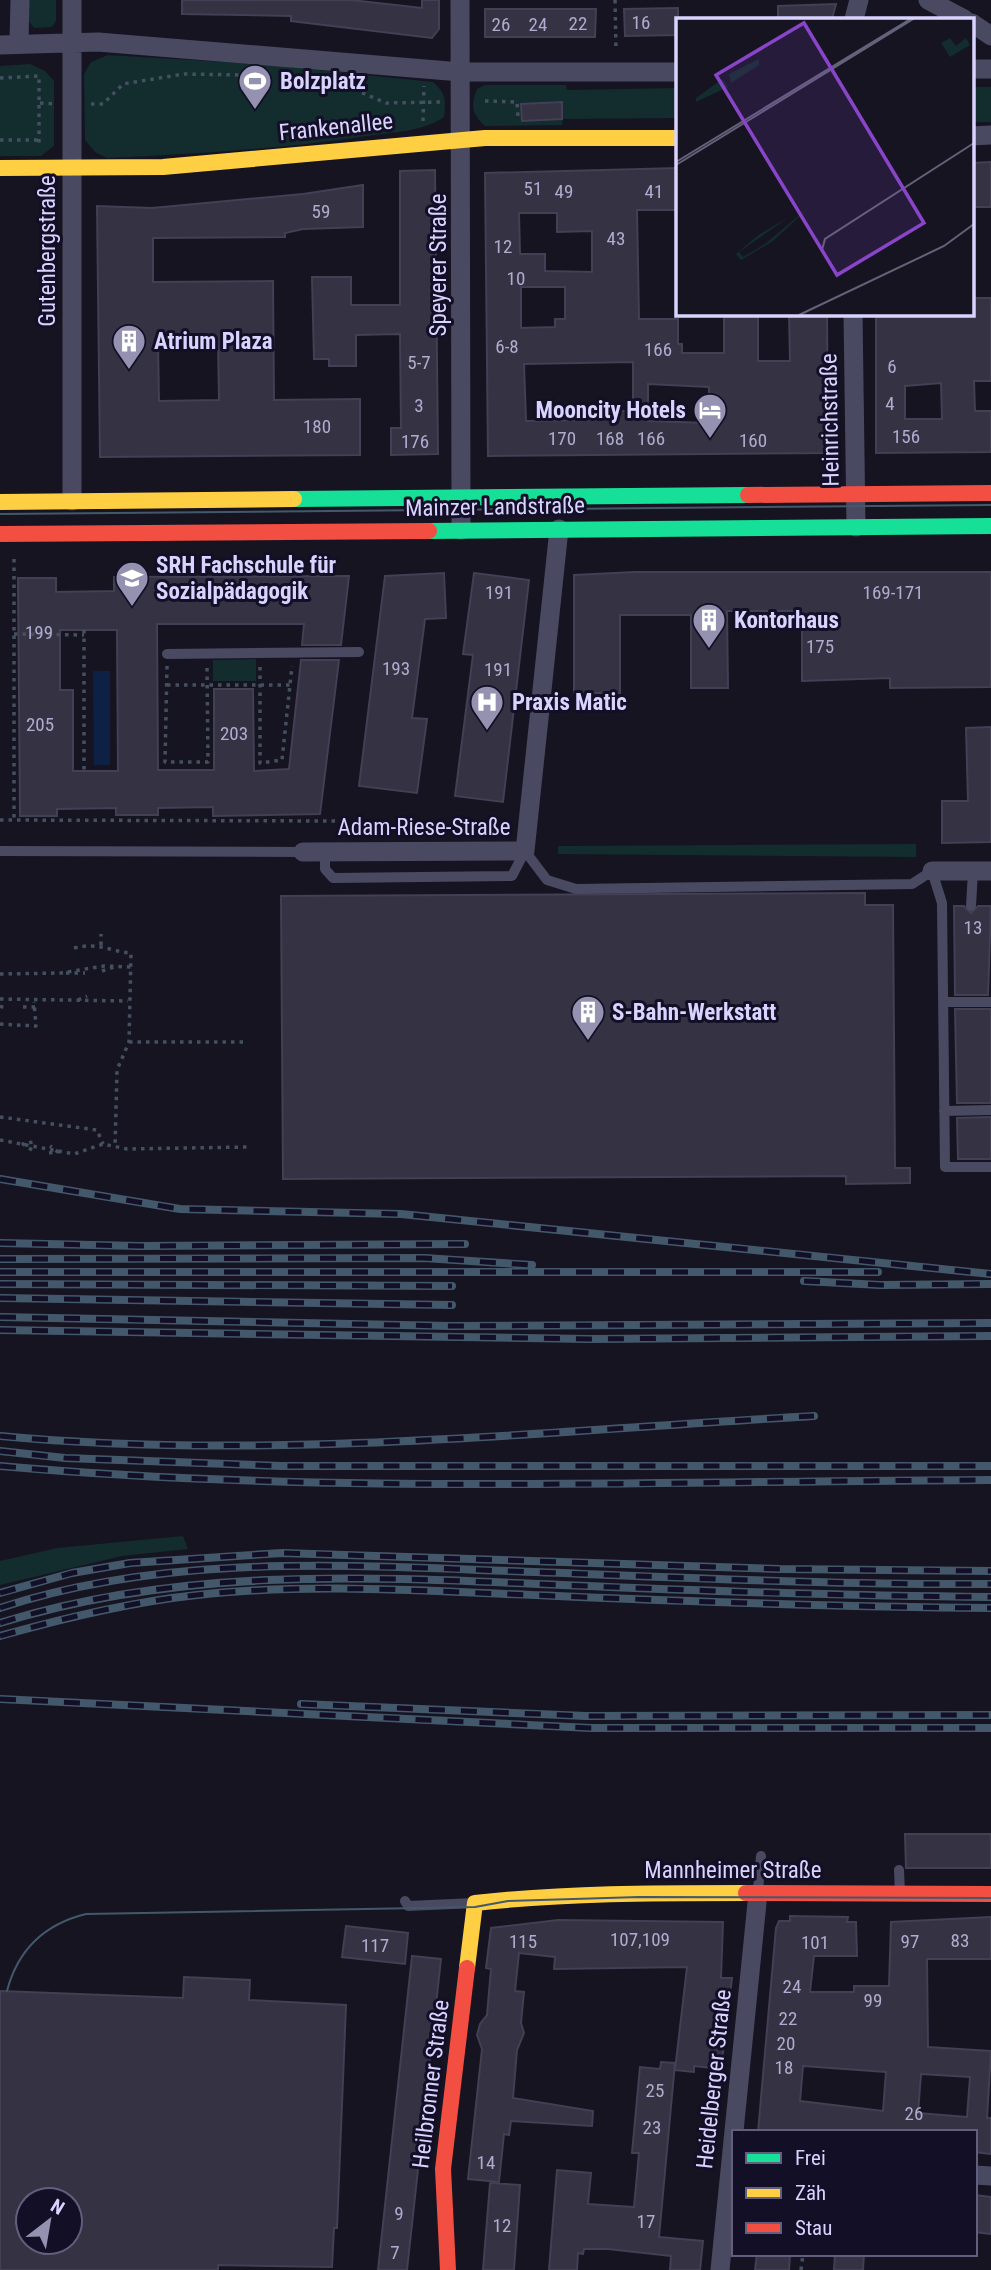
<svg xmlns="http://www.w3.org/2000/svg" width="991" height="2270" viewBox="0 0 991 2270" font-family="'Roboto Condensed',sans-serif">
<rect width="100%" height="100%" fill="#161421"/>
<path fill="#132c2d" d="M28,0H56V21L52,27L34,28L28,20Z
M108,55L261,64L433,82C446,93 446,101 444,117C422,132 393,132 367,136C280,149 194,154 107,158L95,152L85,140L84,74L91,62Z
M30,64L45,71L54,81V146L41,156H0V66Z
M485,85H566L567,90L678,88V118L563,119L562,125L485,126C472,114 470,106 477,89Z
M972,87H991V122H972Z
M256,659V681H213V660Z
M916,844V857L558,854V846Z
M183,1536L188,1549L122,1556L0,1585V1561L57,1548Z"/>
<path fill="#0d2144" d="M93,671H110V765H94Z"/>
<path fill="#343243" stroke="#433f54" stroke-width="2" fill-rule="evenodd" d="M182,0H351L422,8V0H439V29L432,38L291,21V16L182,14Z
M836,4L832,19H778V6Z
M678,8V35L625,36L624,9Z
M485,9H596L595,37H485Z
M562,102V119L522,121L521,104Z
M991,162V207H972V163Z
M678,168V210H637L639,319H678V344H682V353H724V313H758V361H790L789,313H827L828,453L488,456L485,173ZM519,213H557V232L592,231V272L545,271V254H520ZM521,287H565V319H555V327L521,328ZM633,362V411H594L595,420L526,421L524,364ZM648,384L709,387V423L648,421Z
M435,170L438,454L391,455V428H401L400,334L356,335V366H329V359H314L312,277H351V305H400V171Z
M363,185V227L303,229L285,233V237L153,238V282L273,281L274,400L360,399V455L100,457L97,206L152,208L303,194ZM218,342L219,400L159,401L158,343Z
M972,298H991V381H974L975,411H991V452L876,453V313H972ZM941,383L942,419H905V386Z
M635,572H991V687L890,688V678L802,681V611H727L728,688H691V615H620V693H574V575Z
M444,573L446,618L425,619L412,718L427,719L417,793L359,786L385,576Z
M474,573L529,580L503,802L455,796L473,655L463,654Z
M349,576L341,645H302L304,624H157L158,770H214V689H253L254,771L289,769L301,660H339L320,814L213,816V807L158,808V815H116V808L57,809V816H20L18,578H56V592L114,591V577ZM60,630H117L118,771H73V690H60Z
M991,727V842L942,843V801H968L966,728Z
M865,893V905H893L895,1168H910V1183L846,1184V1176L283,1179L281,896Z
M954,906H964L971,913L978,906H991L988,995H955Z
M955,1009H991V1103H957Z
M991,1117V1159H958L957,1118Z
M905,1834H991V1868H906Z
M790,1916L848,1917L847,1922H856L857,1956H814L810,1992H854V1986H889L891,1922L991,1917V1959H927L928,2047L991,2051L987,2118H991V2154L975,2152V2132H758L776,1928L779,1921H790ZM803,2066L886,2072L883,2111L800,2101ZM921,2074L970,2077L967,2117L918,2113Z
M558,1920L723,1922L721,1978H732L721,2069L694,2066V2072L675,2070L687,1967L554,1969L555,1957L519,1953L515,1991L524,1992L521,2023L524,2033L517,2050L513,2098L593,2111L592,2126L511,2121L509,2135L504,2134L499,2182L468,2179L482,2049L477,2035L480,2024L487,2015L491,1969L486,1968L491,1928Z
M346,1926L408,1933L405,1964L342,1957Z
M412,1956L441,1959L407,2270H378Z
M184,1977L250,1980L249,2000L346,2005L337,2228H334L332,2267L218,2265V2270H0V1991L183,1998ZM28,2200H70V2242H28Z
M661,2062L675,2063L659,2237L703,2241L700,2270H670L671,2256L608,2249H584L583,2254L578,2253L577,2270H549L557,2170L591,2173L588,2204L634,2207L639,2153H632L640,2067L660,2069Z
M490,2183L520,2185L514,2270H483Z
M975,2195L991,2197V2234L975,2232Z
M757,2254H790L789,2270H755Z
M835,2254H864L863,2270H834Z"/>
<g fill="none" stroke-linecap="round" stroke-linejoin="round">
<path stroke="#44505f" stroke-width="3.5" stroke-dasharray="3.5 5" stroke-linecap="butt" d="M615,0L616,50
M0,78L39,76V146
M313,81L342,84L386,103L441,102
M485,101L517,102L518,117
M40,103L56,104
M91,104H103L123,84L184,74L246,75
M423,121L424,86
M0,140H39
M14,559V820
M84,630V771
M14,634L84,635
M167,666L165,762H208L207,667
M260,667V763L282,760L292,666
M167,685H290
M0,820L340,821
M101,945V934
M74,948C99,942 108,951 131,953L129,1042L117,1070L115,1147
M102,971L114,967
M66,973H85
M0,974L61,973L104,966L131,967
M0,999L128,1001
M78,1000L87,996
M0,1006L5,1008
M23,1007H35
M0,1024L36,1026L34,1002
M129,1042H247
M0,1117L97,1130L103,1144
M0,1140L74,1154L103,1144L127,1149L248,1147
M32,1150L23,1144L33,1142
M49,1153L58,1152L50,1146
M801,2270L803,2254"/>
<path stroke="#4a4962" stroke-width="10" d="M167,654L359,652
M0,851L303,852
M325,852V869L333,878L512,876L525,851L547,880L576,889L912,884L932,871L942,903L945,1167H991
M971,906L973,871
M943,1002H991
M944,1111L991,1110
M899,1870L900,1893
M758,1890L761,1856
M405,1901L408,1906L475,1903"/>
<path stroke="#4a4962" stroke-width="19" d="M72,0V501
M460,0L461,530
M928,0L964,19
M854,19L859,0
M972,23L991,36
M19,43L20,0
M0,45L98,42L461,72H678
M972,69H991
M972,136L991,135
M853,313L856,527
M303,852L525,851L559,529
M932,871H991
M975,2175L991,2176
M720,2270L758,1893"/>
<path stroke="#16e098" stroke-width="16" d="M294,499L748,495
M429,531L991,526"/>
<path stroke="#ffcf43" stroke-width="16" d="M0,168L163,167L485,138H678
M0,502L294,499
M467,1968L475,1903C565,1893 655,1893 746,1893"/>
<path stroke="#f24e42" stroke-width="16" d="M748,495L991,493
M0,534L429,531
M746,1893L991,1894
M448,2270L443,2169L467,1968"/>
<path stroke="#43596b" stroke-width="2" d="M0,514L991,505
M7,1991C18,1949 45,1924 86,1914L475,1907L508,1901L639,1897L991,1898"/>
<defs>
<path id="rail" d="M0,1179L180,1209L401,1214L991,1274
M0,1243L140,1246L465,1244
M0,1259L424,1258L532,1265
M0,1272H878
M804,1281L880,1285L991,1284
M0,1284L452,1286
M0,1298L452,1305
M0,1317L450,1326L991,1323
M0,1330L589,1339L991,1336
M0,1436C271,1461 543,1431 814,1416
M0,1451L65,1458L281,1466H991
M0,1466C329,1495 661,1481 991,1480
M0,1593L72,1573L130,1563L282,1553L780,1569L991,1571
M0,1608C164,1554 339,1565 509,1571C670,1577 830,1585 991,1584
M0,1623C184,1566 373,1577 562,1585C705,1591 848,1596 991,1597
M0,1636C64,1618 131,1602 197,1595C316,1582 437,1592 557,1596C702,1602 846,1607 991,1608
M0,1699L591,1728H991
M301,1704L586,1716L991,1715"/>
</defs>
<use href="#rail" stroke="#43596b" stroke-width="8"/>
<use href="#rail" stroke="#130f26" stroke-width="5" stroke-dasharray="16" stroke-linecap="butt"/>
</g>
<defs>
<symbol id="stadium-pin" viewBox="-11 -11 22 30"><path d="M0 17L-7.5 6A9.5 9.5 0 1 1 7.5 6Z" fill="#9591b1" stroke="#130f26"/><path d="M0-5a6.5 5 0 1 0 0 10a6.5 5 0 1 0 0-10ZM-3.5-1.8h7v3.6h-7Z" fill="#fff"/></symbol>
<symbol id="building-pin" viewBox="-11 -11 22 30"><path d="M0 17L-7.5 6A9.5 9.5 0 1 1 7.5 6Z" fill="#9591b1" stroke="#130f26"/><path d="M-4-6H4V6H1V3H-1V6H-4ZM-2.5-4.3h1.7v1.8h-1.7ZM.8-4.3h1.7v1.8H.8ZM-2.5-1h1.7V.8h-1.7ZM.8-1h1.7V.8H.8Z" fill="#fff"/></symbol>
<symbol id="hotel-pin" viewBox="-11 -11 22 30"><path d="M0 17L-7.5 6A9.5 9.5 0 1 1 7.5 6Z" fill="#9591b1" stroke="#130f26"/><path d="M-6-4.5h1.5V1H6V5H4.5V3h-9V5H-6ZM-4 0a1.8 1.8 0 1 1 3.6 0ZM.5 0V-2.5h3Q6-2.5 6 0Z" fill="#fff"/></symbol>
<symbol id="school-pin" viewBox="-11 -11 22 30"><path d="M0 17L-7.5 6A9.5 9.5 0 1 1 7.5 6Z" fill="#9591b1" stroke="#130f26"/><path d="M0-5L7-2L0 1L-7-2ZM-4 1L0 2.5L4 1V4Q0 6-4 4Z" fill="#fff"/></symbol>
<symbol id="hospital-pin" viewBox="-11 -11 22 30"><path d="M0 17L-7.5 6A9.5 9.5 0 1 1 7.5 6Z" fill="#9591b1" stroke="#130f26"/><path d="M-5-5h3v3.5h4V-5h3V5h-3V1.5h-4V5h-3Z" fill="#fff"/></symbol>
</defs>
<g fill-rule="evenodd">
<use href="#stadium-pin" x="236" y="62" width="38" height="52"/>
<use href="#building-pin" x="110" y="322" width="38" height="52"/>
<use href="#hotel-pin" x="691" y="391" width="38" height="52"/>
<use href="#school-pin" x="113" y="559" width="38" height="52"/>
<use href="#building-pin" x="690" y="601" width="38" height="52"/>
<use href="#hospital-pin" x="468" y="683" width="38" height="52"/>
<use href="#building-pin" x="569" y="993" width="38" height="52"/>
</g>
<g text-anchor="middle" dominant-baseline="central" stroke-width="6" stroke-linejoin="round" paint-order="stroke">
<g font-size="19" fill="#b0acd0">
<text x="641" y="22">16</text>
<text x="578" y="23">22</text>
<text x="501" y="24">26</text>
<text x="538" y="24">24</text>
<text x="533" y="188">51</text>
<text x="564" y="191">49</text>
<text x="654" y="191">41</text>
<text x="321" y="211">59</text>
<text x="616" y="238">43</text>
<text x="503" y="246">12</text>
<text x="516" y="278">10</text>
<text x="507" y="346">6-8</text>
<text x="658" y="349">166</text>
<text x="419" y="362">5-7</text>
<text x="892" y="366">6</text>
<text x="890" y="403">4</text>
<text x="419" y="405">3</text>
<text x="317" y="426">180</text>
<text x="906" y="436">156</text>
<text x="562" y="438">170</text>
<text x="610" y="438">168</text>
<text x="651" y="438">166</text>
<text x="753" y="440">160</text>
<text x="415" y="441">176</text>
<text x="499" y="592">191</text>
<text x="893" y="592">169-171</text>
<text x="39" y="632">199</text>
<text x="820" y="646">175</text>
<text x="396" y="668">193</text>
<text x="498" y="669">191</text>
<text x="40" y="724">205</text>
<text x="234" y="733">203</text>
<text x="973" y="927">13</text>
<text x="640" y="1939">107,109</text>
<text x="960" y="1940">83</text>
<text x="523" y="1941">115</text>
<text x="910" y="1941">97</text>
<text x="815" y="1942">101</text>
<text x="375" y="1945">117</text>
<text x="792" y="1986">24</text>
<text x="873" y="2000">99</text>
<text x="788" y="2018">22</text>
<text x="786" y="2043">20</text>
<text x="784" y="2067">18</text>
<text x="655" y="2090">25</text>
<text x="914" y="2113">26</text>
<text x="652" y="2127">23</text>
<text x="486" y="2162">14</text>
<text x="399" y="2213">9</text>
<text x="646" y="2221">17</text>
<text x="502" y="2225">12</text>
<text x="395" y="2252">7</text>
</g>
<g font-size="23" font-weight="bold" fill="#d9d4ff" stroke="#130f26" text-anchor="start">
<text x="280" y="81">Bolzplatz</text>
<text x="154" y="341">Atrium Plaza</text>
<text x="686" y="410" text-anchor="end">Mooncity Hotels</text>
<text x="156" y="565">SRH Fachschule für<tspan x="156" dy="26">Sozialpädagogik</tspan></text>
<text x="734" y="620">Kontorhaus</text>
<text x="512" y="702">Praxis Matic</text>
<text x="612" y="1012">S-Bahn-Werkstatt</text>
</g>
<g font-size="23" fill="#d9d4ff" stroke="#130f26">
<text transform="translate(336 127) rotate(-6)">Frankenallee</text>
<text transform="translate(47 251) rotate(-90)">Gutenbergstraße</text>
<text transform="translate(438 265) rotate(-90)">Speyerer Straße</text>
<text transform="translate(830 420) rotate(-91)">Heinrichstraße</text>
<text transform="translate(495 507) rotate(-1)">Mainzer Landstraße</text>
<text x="424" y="827">Adam-Riese-Straße</text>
<text x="733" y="1870">Mannheimer Straße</text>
<text transform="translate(714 2079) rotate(-84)">Heidelberger Straße</text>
<text transform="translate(431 2084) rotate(-83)">Heilbronner Straße</text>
</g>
</g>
<g transform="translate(676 18)">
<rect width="298" height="298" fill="#161421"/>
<path d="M274,20L280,28L290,20L294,27L274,39L265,25ZM83,41V47L55,65L53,56ZM46,61L52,69L20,84V80ZM139,184L97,223L65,242L60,236L74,224L84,216L113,199L63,234L67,239L89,226Z" fill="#132c2d"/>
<path fill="none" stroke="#64617a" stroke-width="2" d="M0,144L236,0M0,147L239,0M146,232L149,221L298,125M123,297L268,228L298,206"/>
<path fill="#8945c9" fill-opacity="0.15" stroke="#8945c9" stroke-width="3.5" d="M128,5L248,205L161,257L40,57Z"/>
<rect width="298" height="298" fill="none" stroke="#d9d4ff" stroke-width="3.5"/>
</g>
<rect x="732" y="2130" width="245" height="126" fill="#130f26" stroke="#625e7d" stroke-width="2"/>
<rect x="746" y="2153" width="35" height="10" fill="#16e098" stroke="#625e7d" stroke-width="2"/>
<text x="795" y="2165" font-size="21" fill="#d9d4ff">Frei</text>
<rect x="746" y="2188" width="35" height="10" fill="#ffcf43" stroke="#625e7d" stroke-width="2"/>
<text x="795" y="2200" font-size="21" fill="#d9d4ff">Zäh</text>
<rect x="746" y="2223" width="35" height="10" fill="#f24e42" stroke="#625e7d" stroke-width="2"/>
<text x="795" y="2235" font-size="21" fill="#d9d4ff">Stau</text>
<g transform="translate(49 2221) rotate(31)"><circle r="33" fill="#130f26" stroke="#625e7d" stroke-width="2"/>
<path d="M0-5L12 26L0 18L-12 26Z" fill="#9591b1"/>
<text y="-10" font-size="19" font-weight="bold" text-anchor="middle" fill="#d9d4ff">N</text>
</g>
</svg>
